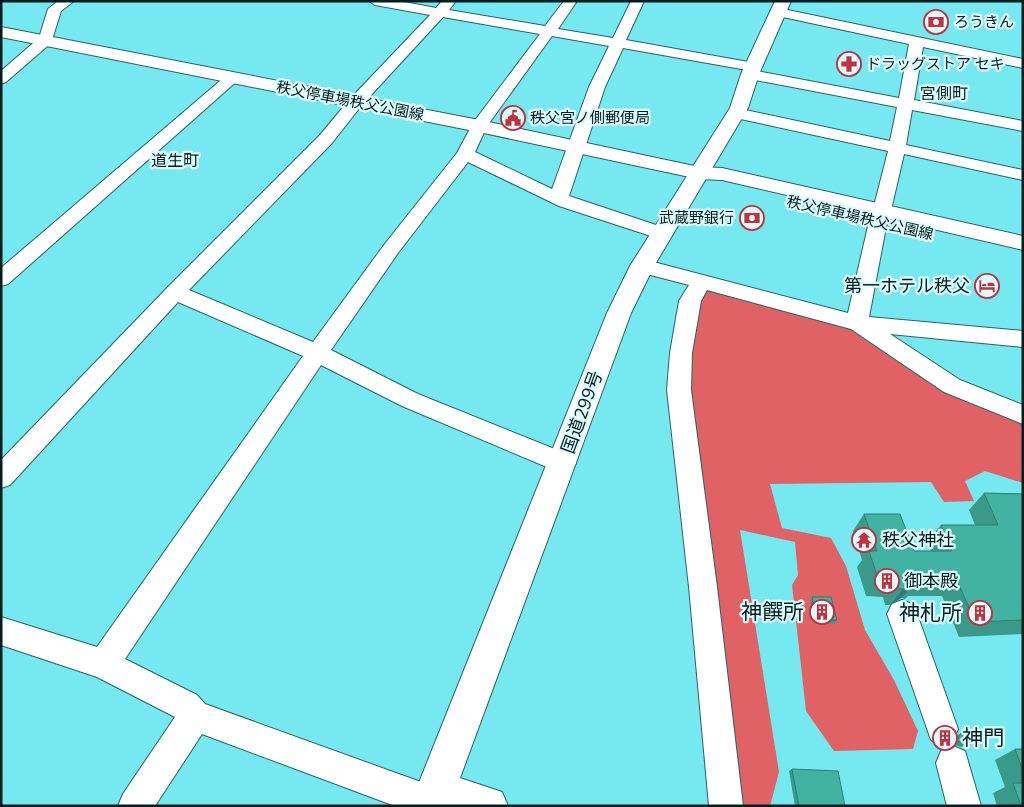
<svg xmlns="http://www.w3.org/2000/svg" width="1024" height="807" viewBox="0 0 1024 807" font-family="'Nunito Sans','Noto Sans JP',sans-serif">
<rect width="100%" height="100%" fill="#76e8ef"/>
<path fill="#e06265" d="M714,290L866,333L1023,421V483L985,471L965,481L974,501L944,502L931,482L770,484L782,528L831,538L846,566L865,630L894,680L918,731L913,749L834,751L806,711L792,585L798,575L795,542L740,530L779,772L770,806H738L687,394L694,321L703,292Z"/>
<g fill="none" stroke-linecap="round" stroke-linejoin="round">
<defs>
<path id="minor" d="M58,1H74L61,11L51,43L6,82L1,84V71L39,38L48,9Z
M369,1H399L436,8L442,1H456L449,10L545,26L564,1H577L558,29L613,38L631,1H644L626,40L754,63L759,64L761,67L757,71L899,98L909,44L778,16L771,12L778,8L1023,59V68L923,47L914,100L1023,121V131L912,110L906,145L1023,170V180L904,154L891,210L889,214L882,216L875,214L873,210L888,151L736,118L730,116L728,113L730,110L736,108L890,141L897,107L750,79L745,77L742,74L747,70L623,48L605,87L569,196L668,229L671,233L668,237L661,239L654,237L559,206L468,162L398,253L331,350L418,394L572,456L576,463L572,470L563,473L554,470L402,406L321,365L125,659L197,695L205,704L443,790L448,802L447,806H395L202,734L155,806H118L123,794L175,717L97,677L1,645V617L97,647L303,356L178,302L10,485L1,488V460L168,287L320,135L349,100L430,15L375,5ZM443,17L540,34L473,123L457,153L384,245L313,342L189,290L332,143L361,106ZM552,36L609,46L589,87L552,189L475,152L487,126Z
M232,73L237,75L240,78L237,81L8,284L1,286V268L227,75Z
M878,216L885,218L887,222L869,317L1023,331V347L890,334L960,380L1023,405V424L944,392L851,329L707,290L701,301L692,353L691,390L717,587L743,806H709L689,587L667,390L670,353L679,301L689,285L635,271L632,266L635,261L642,259L848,313L869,222L871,218Z
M902,600L912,604L917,614L958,729L953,740L942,745L931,740L887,614L892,604Z
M953,746L965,751L981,806H947L936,763L941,751Z"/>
<path id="major" d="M1,27L479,120L699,167L722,168L1023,236V250L722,180L699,179L479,132L1,37Z"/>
<path id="highway" d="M775,1H791L759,74L748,108L654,266L631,313L460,778L502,792L508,806H427L422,804L416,790L607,313L630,266L730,108L741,74Z"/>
</defs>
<use href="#minor" stroke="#266367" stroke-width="2"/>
<use href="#major" stroke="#266367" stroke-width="2"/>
<use href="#highway" stroke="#266367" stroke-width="2"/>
<use href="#minor" fill="#fff" fill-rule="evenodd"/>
<use href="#major" fill="#fff" fill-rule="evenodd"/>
<use href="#highway" fill="#fff" fill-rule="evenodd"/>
</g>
<path fill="#3a9a8a" d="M984,493L1023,494V634L959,637L942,596H908L905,599L901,598L890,605H885L883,597L866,596L857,567L862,560L853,531L864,514L914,551H931L927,542L941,525H975L969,510Z
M812,597L837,620L834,624L815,623L810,600Z
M961,733L966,744L961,747L952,744L946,747H935L934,743L938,740L947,744L954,740L957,736Z
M1015,749H1023V806H997L993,793L1005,787L995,760Z
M792,769L845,806H795L789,771Z"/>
<path fill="#2f7d71" d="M915,583L901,598L890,605L903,589Z"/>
<path fill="#43b3a1" stroke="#2f7d71" d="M984,493L1023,494V620L976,622L957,581L918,580L919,584L915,583L903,589H899L896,581H879L869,551H877L864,514H900L914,551H952L941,525H998Z
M812,597H831L837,620H818Z
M961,733L966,744L957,741L950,744H939L938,740L947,744L958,739Z
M1015,749H1023V771Z
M792,769L838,771L845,806H799Z
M1013,783H1023V806H1021Z"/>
<defs>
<symbol id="bank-ring" viewBox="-11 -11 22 22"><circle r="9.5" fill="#ddfbfd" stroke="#c1313e" stroke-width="1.5"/><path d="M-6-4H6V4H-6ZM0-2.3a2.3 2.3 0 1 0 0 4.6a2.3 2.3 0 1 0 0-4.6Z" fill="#c1313e"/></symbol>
<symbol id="pharmacy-ring" viewBox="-11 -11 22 22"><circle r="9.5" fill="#ddfbfd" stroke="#c1313e" stroke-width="1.5"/><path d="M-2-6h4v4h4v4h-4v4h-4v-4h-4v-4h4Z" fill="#c1313e"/></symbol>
<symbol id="civic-ring" viewBox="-11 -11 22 22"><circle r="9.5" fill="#ddfbfd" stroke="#c1313e" stroke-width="1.5"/><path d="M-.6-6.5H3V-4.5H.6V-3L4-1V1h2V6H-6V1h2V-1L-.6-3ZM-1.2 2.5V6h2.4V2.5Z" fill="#c1313e"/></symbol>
<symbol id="hotel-ring" viewBox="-11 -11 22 22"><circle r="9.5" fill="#ddfbfd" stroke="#c1313e" stroke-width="1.5"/><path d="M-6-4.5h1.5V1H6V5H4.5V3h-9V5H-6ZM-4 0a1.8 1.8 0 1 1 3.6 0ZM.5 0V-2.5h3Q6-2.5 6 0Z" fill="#c1313e"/></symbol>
<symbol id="temple-ring" viewBox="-11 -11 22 22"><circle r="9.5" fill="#ddfbfd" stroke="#c1313e" stroke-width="1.5"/><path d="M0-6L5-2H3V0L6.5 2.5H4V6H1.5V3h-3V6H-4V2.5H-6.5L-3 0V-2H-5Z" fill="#c1313e"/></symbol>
<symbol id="building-ring" viewBox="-11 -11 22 22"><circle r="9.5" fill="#ddfbfd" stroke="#c1313e" stroke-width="1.5"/><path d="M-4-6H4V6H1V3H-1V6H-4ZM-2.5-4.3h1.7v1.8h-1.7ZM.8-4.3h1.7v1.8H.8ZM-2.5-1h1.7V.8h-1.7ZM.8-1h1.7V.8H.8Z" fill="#c1313e"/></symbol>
</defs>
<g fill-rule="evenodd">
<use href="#bank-ring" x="922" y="8" width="28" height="28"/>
<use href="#pharmacy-ring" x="835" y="50" width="28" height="28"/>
<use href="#civic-ring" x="499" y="104" width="28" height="28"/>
<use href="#bank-ring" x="738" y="204" width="28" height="28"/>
<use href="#hotel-ring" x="973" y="272" width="28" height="28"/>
<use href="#temple-ring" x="850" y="526" width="28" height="28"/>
<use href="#building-ring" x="873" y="567" width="28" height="28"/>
<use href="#building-ring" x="808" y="598" width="28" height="28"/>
<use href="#building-ring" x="966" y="599" width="28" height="28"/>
<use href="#building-ring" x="931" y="724" width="28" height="28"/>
</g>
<g text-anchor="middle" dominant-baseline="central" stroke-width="4.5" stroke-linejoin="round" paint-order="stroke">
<g font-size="15" fill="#031c1e" stroke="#ddfbfd" text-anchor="start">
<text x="954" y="22">ろうきん</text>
<text x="866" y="64">ドラッグストア セキ</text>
<text x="530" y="118">秩父宮ノ側郵便局</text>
<text x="734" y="218" text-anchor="end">武蔵野銀行</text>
</g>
<g font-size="15" fill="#031c1e" stroke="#ddfbfd">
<text transform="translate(350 101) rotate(11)">秩父停車場秩父公園線</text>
<text transform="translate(860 218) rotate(13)">秩父停車場秩父公園線</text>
</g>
<g font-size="16" fill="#031c1e" stroke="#ddfbfd">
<text x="944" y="94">宮側町</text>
<text x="175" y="161">道生町</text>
</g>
<g font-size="18" fill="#031c1e" stroke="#ddfbfd" text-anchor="start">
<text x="970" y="286" text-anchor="end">第一ホテル秩父</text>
<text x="882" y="540">秩父神社</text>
<text x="904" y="581">御本殿</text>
</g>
<g font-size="18" fill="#031c1e" stroke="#ddfbfd">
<text transform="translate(582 412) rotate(-70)">国道299号</text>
</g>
<g font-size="21" fill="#031c1e" stroke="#ddfbfd" text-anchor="end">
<text x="804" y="612">神饌所</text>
<text x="962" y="613">神札所</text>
<text x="962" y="738" text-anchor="start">神門</text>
</g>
</g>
<rect width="1024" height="807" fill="none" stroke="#031c1e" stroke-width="5"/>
</svg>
